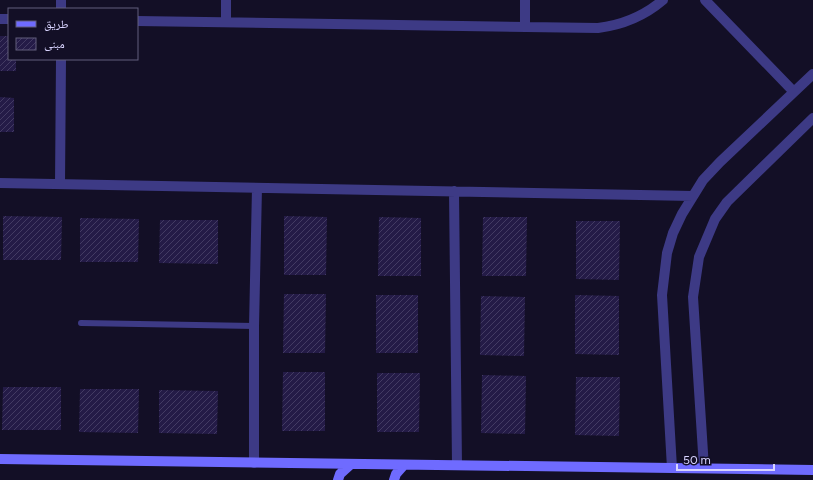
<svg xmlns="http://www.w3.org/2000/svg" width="813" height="480" viewBox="0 0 813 480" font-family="Figtree,'Noto Naskh Arabic',sans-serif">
<defs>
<pattern id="building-hatch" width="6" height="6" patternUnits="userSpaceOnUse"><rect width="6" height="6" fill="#241b47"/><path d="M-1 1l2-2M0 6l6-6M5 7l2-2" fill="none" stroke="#433b63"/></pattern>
</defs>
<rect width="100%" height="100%" fill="#130f26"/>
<path fill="url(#building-hatch)" d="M0,36H9V59H16V71H0Z
M0,97L14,98V132H0Z
M3,216L62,217L61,260H3Z
M284,216L327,217L326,275H284Z
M379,217L421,218V276H378Z
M483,217H527L526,276H482Z
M80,218L139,219L138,262H80Z
M160,220H218V264L159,263Z
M576,221H620L619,280L576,279Z
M284,294H326L325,353H283Z
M376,295H418V353H376Z
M575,295L619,296V355L575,354Z
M481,296L525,297L524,356L480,355Z
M283,372H325V431H282Z
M377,373H420L419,432H377Z
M482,375L526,376L525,434L481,433Z
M576,377H620L619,436L575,435Z
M3,387H61V430H2Z
M80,389H139L138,433L79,432Z
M159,390L218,391L217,434L159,433Z"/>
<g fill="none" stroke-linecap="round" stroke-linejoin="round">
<path stroke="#3d3a85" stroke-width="6" d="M81,323L254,326"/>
<path stroke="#3d3a85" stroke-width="10" d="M705,0L794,92
M61,9V0
M0,19H9
M137,21L598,28C623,25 643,17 663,0
M226,22V0
M525,26V0
M0,183L693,196
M60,184L61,59
M454,191L457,465
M254,463V326L257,188
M672,468L662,295L667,253L673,233L682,214L703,180L720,162L813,74
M704,468L693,297L699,257L715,219L727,202L813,118"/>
<path stroke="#6f6bff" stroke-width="10" d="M0,459L813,470
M338,480L340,474L351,464
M394,480L396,474L404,465"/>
</g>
<rect x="8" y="8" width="130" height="52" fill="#130f26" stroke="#625e7d"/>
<rect x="16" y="21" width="20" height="6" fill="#6f6bff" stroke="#625e7d"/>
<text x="44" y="28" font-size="12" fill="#d9d4ff">طريق</text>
<rect x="16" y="38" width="20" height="12" fill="url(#building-hatch)" stroke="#625e7d"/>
<text x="44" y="48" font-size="12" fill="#d9d4ff">مبنى</text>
<path d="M677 464v6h97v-6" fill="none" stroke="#d9d4ff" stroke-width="2"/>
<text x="683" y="464" font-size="12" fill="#d9d4ff" stroke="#130f26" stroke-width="3" paint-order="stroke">50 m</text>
</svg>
